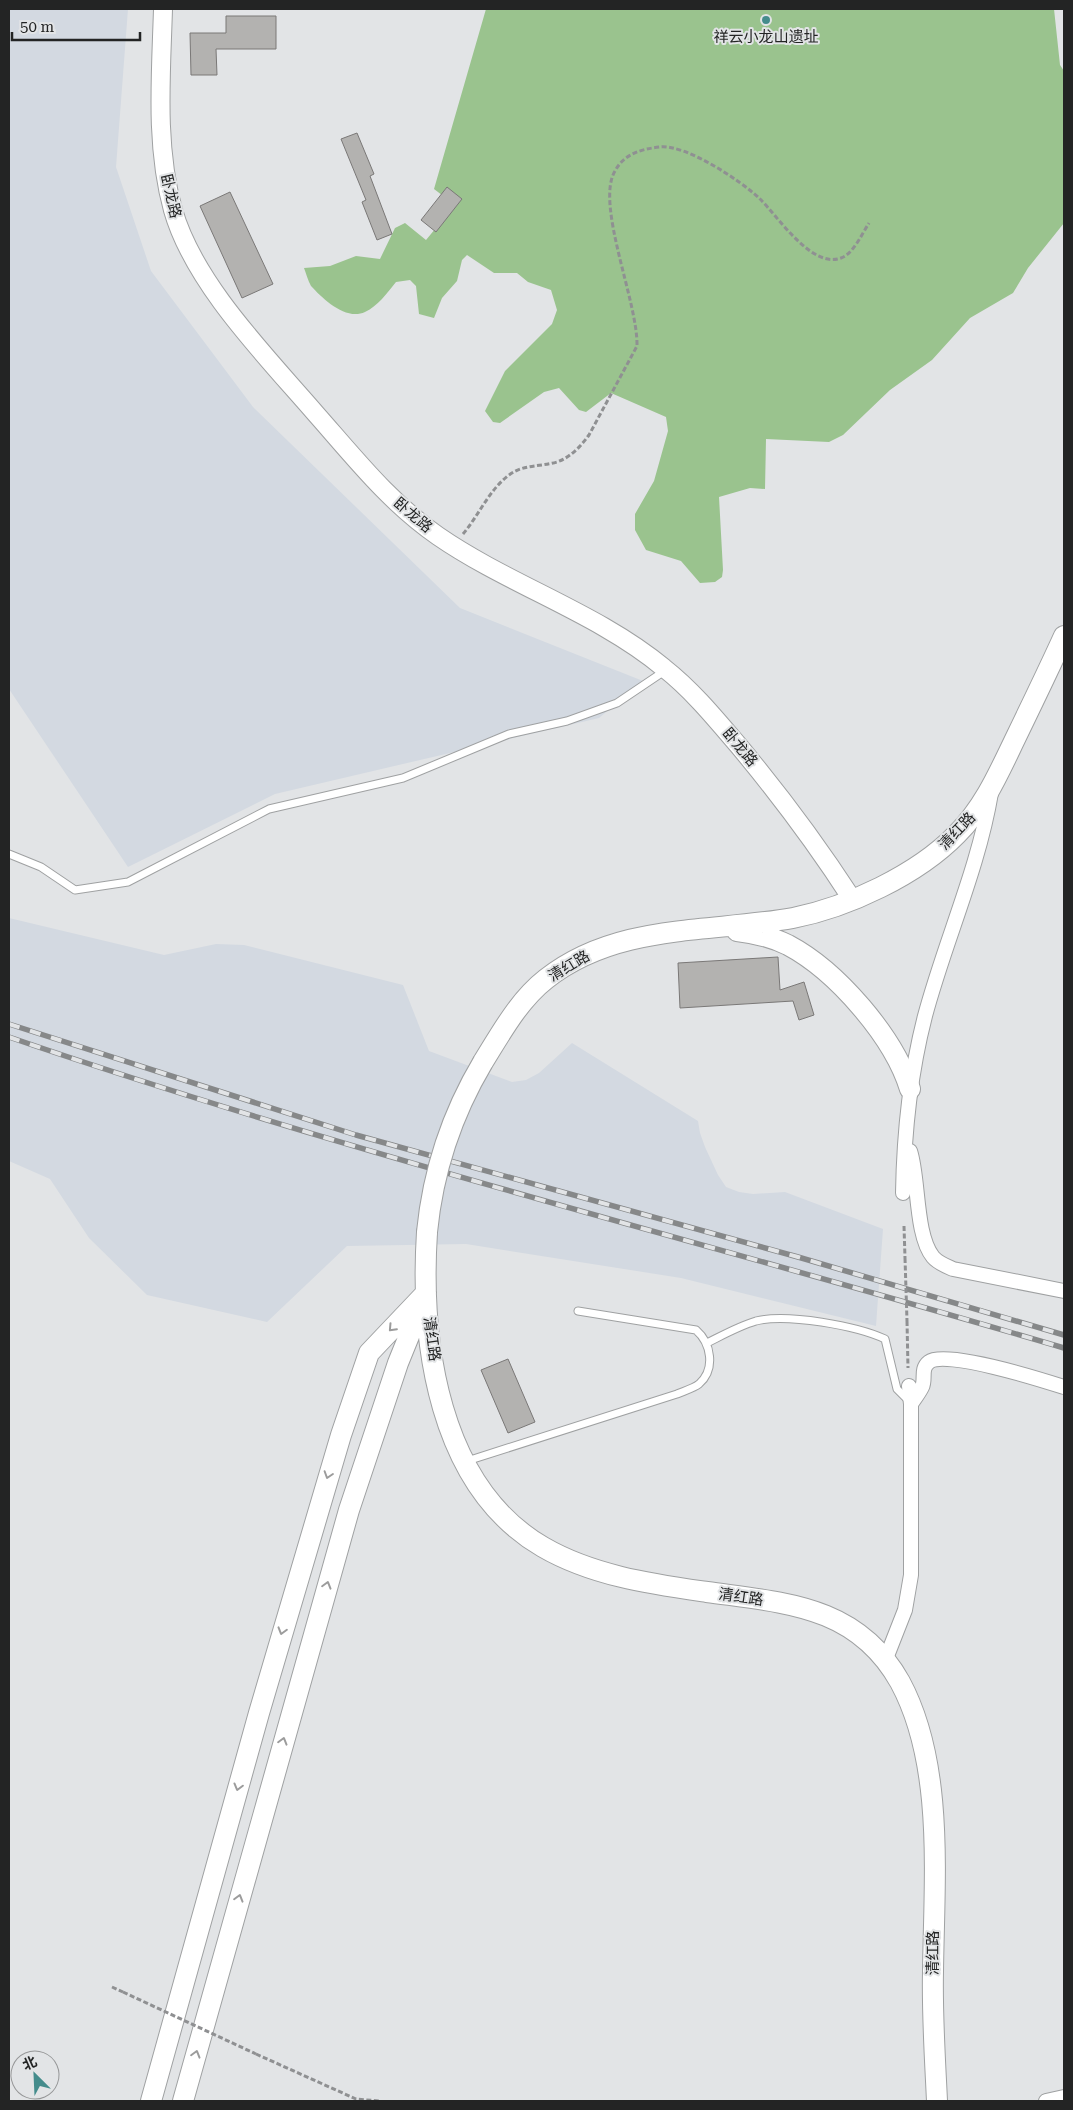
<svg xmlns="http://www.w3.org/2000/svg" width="1073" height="2110" viewBox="0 0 1073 2110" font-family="'Roboto Serif','Noto Sans SC',serif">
<rect width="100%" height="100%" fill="#e2e4e6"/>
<path fill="#d3d9e1" d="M9,9H128L116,167L151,271L253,407L460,608L643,681L599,718L275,794L128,867L9,689Z
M9,918L164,955L216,944L244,945L403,985L429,1051L512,1082L526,1080L539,1073L572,1043L698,1121L700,1133L705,1147L718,1175L726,1187L739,1192L753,1194L785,1192L883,1229L876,1326L681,1278L466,1244L347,1246L267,1322L147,1295L89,1238L50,1179L9,1161Z"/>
<path fill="#9ac38e" d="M486,9H1054L1060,65L1064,71V223L1028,268L1013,293L970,318L932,360L890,390L843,435L829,442L766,439L765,489L750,488L719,497L723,570L722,577L715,582L700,583L681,561L646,550L635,530V514L654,481L668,431L666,417L611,393L586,412L579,410L559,388L544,392L500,423L493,422L485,411L505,371L552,324L557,310L551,290L528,282L517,273H494L467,255L462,260L457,281L442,298L434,318L419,314L416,286L410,280L396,282C387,293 378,306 365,312C346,321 323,299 311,286C308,281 306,273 304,268L330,266L356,256L380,259L395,228L405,223L426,240L455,205L434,189Z"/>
<path fill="#b3b2b0" stroke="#7a7877" d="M226,16H276V49H216L217,75H191L190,33H226Z
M357,133L374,174L370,176L392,234L377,240L362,202L366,200L341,139Z
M447,187L462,199L436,232L421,220Z
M230,192L273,284L242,298L200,206Z
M778,957L780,990L804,982L814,1015L799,1020L793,1001L680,1008L678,963Z
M508,1359L535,1422L508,1433L481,1370Z"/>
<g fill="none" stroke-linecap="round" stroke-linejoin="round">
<defs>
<path id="service" d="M9,854L41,867L75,890L128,882L269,809L403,778L509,734L567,721L617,703L666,670
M707,1343C723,1335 739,1326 756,1321C787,1313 857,1326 885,1339L897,1389L909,1401
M467,1461L677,1394C684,1391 694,1388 699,1384C716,1369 711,1343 696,1330L578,1311"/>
<path id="minor" d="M910,1151C919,1178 915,1235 933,1257C938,1263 946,1266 953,1269L1064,1291
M903,1193C904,1133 910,1074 925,1016C945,941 978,870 991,793
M911,1404C915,1398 919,1393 922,1387C926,1379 920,1369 929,1362C945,1349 1042,1380 1064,1387
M885,1661L905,1610L911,1575V1404L909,1386
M1046,2101L1064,2097"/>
<path id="tertiary" d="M163,9C161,76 155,145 173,210C194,284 267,357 316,414C354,457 390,503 438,536C509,585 598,613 664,668C692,690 715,718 738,745C779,794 817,845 852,899"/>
<path id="secondary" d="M737,931C754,933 772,937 788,945C837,971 894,1037 910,1089
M483,1062C501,1033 519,1000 546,979C617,923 709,933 793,918C848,907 917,875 957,834C985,806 1000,770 1017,735C1033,702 1049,669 1064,636
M427,1232C420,1342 438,1486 543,1547C593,1576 652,1584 707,1592C785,1603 857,1605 900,1682C945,1765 934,1880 933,1972C932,2015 935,2058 937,2101
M151,2101L259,1713L341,1435L369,1353L426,1293
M183,2101L349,1510L398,1363L422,1304"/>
</defs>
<use href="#service" stroke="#9fa1a2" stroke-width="9"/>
<use href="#minor" stroke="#9fa1a2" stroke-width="16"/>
<use href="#tertiary" stroke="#9fa1a2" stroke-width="20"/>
<use href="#secondary" stroke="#9fa1a2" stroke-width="22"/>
<path stroke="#8f9092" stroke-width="3" stroke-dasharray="5 2.5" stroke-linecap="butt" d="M463,534C479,515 489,490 509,475C524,464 540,467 557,462C571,457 581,446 589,435L637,346C638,302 595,204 615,171C624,154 641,149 660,147C686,144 741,181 759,198C778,216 811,269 841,258C853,254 862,234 869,223
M904,1226L905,1258
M907,1321L908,1368
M112,1987L123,1992
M256,2054L356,2099L379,2101"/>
<use href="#service" stroke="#fff" stroke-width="7"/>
<use href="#minor" stroke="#fff" stroke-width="14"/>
<use href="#tertiary" stroke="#fff" stroke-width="18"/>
<use href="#secondary" stroke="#fff" stroke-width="20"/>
<defs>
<path id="rail" d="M9,1024L356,1135L798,1257L1064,1335
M9,1037C356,1156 713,1244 1064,1348"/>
</defs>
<use href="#rail" stroke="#868889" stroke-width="5.5"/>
<use href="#rail" stroke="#e2e4e6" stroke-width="4" stroke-dasharray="11" stroke-linecap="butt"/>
<defs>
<path id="secondary-bridge" d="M427,1232C433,1171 452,1114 483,1062"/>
</defs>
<use href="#secondary-bridge" stroke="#9fa1a2" stroke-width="22" stroke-linecap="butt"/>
<path stroke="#8f9092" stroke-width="3" stroke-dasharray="5 2.5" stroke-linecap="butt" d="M905,1258L907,1321
M123,1992L256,2054"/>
<use href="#secondary-bridge" stroke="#fff" stroke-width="20"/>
</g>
<defs><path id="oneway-chevron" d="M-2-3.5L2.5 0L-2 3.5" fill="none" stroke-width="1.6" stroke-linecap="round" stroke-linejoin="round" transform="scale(1.25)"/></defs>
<g stroke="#9c9c9c">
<use href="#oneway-chevron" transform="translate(392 1328) rotate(133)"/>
<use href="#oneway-chevron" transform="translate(328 1475) rotate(108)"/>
<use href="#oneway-chevron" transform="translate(327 1585) rotate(-74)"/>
<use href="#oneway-chevron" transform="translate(282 1631) rotate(106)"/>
<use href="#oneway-chevron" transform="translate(283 1741) rotate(-74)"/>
<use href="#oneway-chevron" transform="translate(238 1787) rotate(105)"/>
<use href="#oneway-chevron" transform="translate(239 1898) rotate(-74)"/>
<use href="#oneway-chevron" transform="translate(196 2054) rotate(-74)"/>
</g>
<circle fill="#448c8c" stroke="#e2e4e6" stroke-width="2" cx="766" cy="20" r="5"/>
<g text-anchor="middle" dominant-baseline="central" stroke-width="4" stroke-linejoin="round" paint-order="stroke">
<g font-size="15" fill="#232424" stroke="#e2e4e6">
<text x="766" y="37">祥云小龙山遗址</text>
</g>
<g font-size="15" fill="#232424" stroke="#e2e4e6">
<text transform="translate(171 196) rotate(77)">卧龙路</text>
<text transform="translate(413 515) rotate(40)">卧龙路</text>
<text transform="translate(740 747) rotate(50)">卧龙路</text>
<text transform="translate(957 831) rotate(-46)">清红路</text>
<text transform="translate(569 966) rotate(-31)">清红路</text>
<text transform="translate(432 1339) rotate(82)">清红路</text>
<text transform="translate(741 1597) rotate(8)">清红路</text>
<text transform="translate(933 1953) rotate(-90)">清红路</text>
</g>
</g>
<rect width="1073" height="2110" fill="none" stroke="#232424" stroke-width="20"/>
<g transform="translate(35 2075) rotate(336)"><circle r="24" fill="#e2e4e6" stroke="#969798"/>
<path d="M0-4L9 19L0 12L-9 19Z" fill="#448c8c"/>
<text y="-8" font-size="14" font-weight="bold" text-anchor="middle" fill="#232424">北</text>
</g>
<path d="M12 32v8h128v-8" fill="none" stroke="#232424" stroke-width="2.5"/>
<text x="20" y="32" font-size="15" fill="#232424" stroke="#e2e4e6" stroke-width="4" paint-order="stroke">50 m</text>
</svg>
